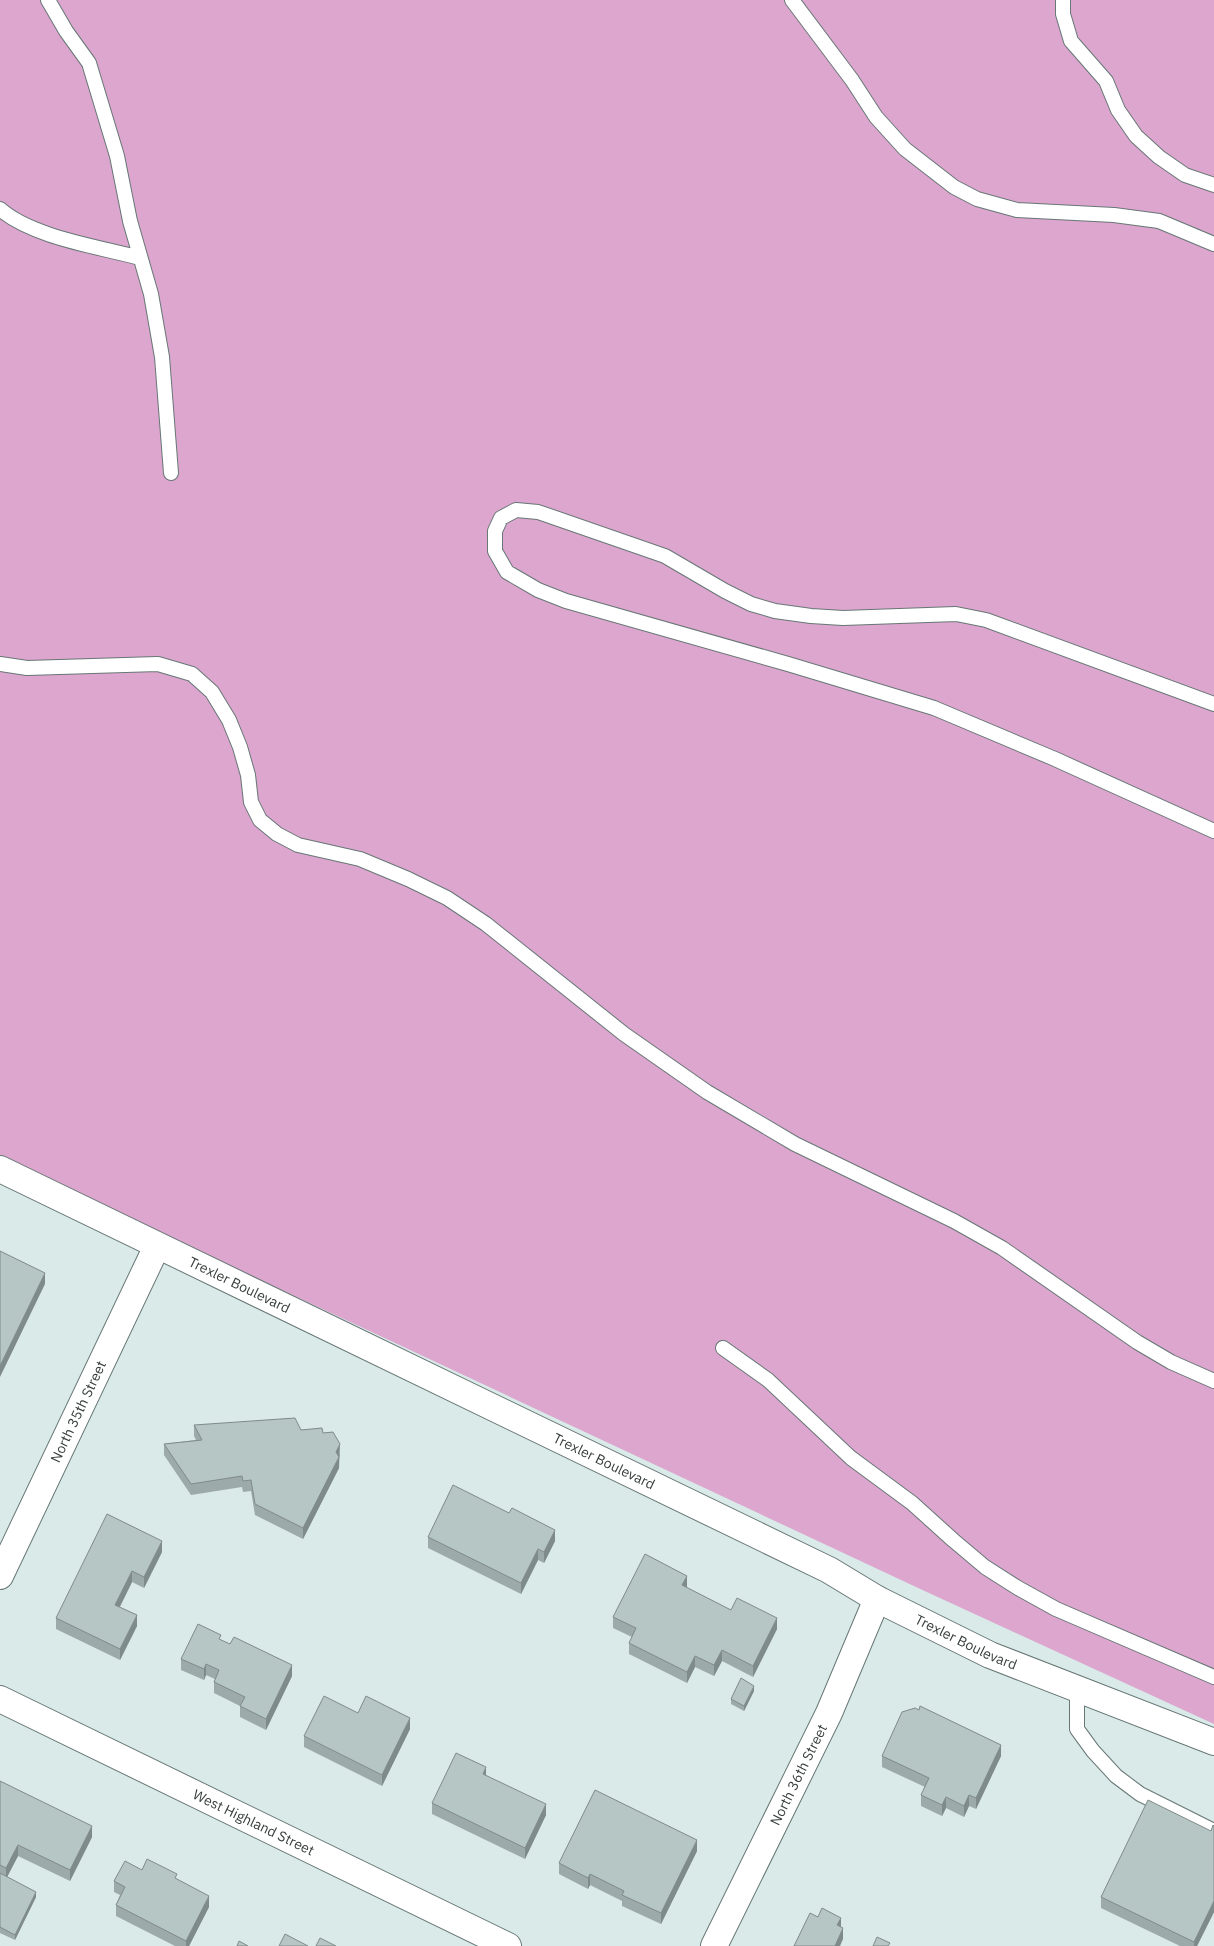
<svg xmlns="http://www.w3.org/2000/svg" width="1214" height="1946" viewBox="0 0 1214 1946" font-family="'IBM Plex Sans',sans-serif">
<rect width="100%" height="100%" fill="#d9eae8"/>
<path fill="#dca6cf" d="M0,0H1214V1724L916,1587L0,1158Z"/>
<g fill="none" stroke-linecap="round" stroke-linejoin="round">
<defs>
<path id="lane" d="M48,0L66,31L89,63L117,156L130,221L151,294L162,357L171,473
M792,0L852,80L876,117L905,149L954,187L977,199L1017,210L1114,215L1159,221L1214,244
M1063,0V14L1071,41L1106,81L1118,110L1136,136L1159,157L1185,175L1214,185
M0,209C31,237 100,247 140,258
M0,664L27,668L158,664L192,674L212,692L229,720L240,747L248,775L251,802L260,820L277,834L298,845L360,859L408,879L447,898L486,924L624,1034L707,1092L795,1144L954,1221L1002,1248L1137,1342L1171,1362L1214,1381
M1214,704L986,620L956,614L843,618L811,616L775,611L751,604L725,591L665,556L538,512L516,510L501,518L495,531V551L507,572L538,590L566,601L788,664L934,708L1055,759L1214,831
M723,1348L768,1380L851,1458L912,1503L953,1540L985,1567L1018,1588L1056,1609L1214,1677
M1077,1688V1729L1093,1751L1116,1776L1140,1794L1214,1831"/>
<g id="street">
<path id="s1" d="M0,1169L829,1570L877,1599L990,1655L1214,1742"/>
<path id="s2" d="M0,1576L157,1246"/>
<path id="s3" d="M0,1699L508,1946"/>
<path id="s4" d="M714,1946L829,1713L877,1599"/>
</g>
</defs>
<use href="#lane" stroke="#677775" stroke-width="16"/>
<use href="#street" stroke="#677775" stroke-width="28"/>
<use href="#lane" stroke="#fff" stroke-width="14"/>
<use href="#street" stroke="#fff" stroke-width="26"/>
</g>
<path fill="#9caaa9" d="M194,1425L301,1430L323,1433L340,1455L339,1457V1468L303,1539L255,1515L251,1491L243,1492L242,1487L191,1495L164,1455V1444L196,1440L194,1436Z
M509,1513L555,1541L544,1563L538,1560L521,1594L428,1548V1537Z
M162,1552L144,1588L132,1582L120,1607L137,1626L120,1660L56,1629V1618Z
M687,1587V1588L731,1610L777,1629L753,1677L722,1661L714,1676L695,1667L687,1683L629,1654V1643L632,1637L613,1628V1617Z
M221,1640L292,1676L266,1730L240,1717V1706L214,1693V1682L215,1679L206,1675L204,1680L181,1670V1659Z
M754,1691L744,1711L731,1704V1699Z
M358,1713L410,1729L382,1786L304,1747V1736Z
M882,1756H1001L976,1809L969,1806L964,1817L946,1808L942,1816L921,1806V1795L925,1787L882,1767Z
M486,1775L546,1815L525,1859L432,1814V1803Z
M0,1781L92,1837L70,1881L18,1856L7,1877L36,1897L15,1940L0,1933Z
M1214,1826V1912L1197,1946H1180L1101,1908V1897L1211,1831Z
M697,1851L661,1924L622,1906V1901L590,1885L588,1889L559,1874V1863Z
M142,1870L177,1879L209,1907L189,1946H175L116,1916V1905L120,1895L114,1892V1881Z"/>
<path fill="#7f8b89" d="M45,1273V1284L0,1377V1366Z
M340,1444L339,1468L303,1539V1528L336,1452Z
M555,1530V1541L544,1563V1552Z
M162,1541V1552L144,1588V1577Z
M538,1549V1560L521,1594V1583Z
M132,1571V1582L115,1616V1605Z
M687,1576V1587L682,1596V1585Z
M137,1615V1626L120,1660V1649Z
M777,1618V1629L753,1677V1666Z
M722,1650V1661L714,1676V1665Z
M695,1656V1667L687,1683V1672Z
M206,1664V1675L204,1680V1669Z
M292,1665V1676L266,1730V1719Z
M754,1686V1691L744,1711V1706Z
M410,1718V1729L382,1786V1775Z
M1001,1745V1756L976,1809V1798Z
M486,1767V1778L483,1774Z
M969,1795V1806L964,1817V1806Z
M946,1797V1808L942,1816V1805Z
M546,1804V1815L525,1859V1848Z
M92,1826V1837L70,1881V1870Z
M697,1840V1851L661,1924V1913Z
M18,1845V1856L6,1879V1868Z
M590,1874V1885L588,1889V1878Z
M36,1892V1897L15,1940V1935Z
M209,1896V1907L189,1946H186V1941Z
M1214,1901V1912L1197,1946H1194V1942Z
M841,1918V1929L837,1925Z
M843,1928V1939L840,1946H834Z"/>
<path fill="#b5c6c4" stroke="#7f8b89" d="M0,1251L45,1273L0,1366Z
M295,1418L301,1430L322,1428L323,1433L333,1432L340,1444L336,1452L339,1457L303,1528L255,1504L251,1480L243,1481L242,1476L191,1484L164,1444L202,1440L194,1425Z
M453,1485L509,1513L512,1508L555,1530L544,1552L538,1549L521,1583L428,1537Z
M107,1514L162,1541L144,1577L132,1571L115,1605L137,1615L120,1649L56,1618Z
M645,1554L687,1576L682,1585L731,1610L737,1598L777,1618L753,1666L722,1650L714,1665L695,1656L687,1672L629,1643L636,1628L613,1617Z
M198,1624L221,1635L219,1639L230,1644L234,1637L292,1665L266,1719L240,1706L245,1697L214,1682L219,1670L206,1664L204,1669L181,1659Z
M741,1678L754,1686L744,1706L731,1699Z
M324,1696L358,1713L366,1696L410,1718L382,1775L304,1736Z
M920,1706L1001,1745L976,1798L969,1795L964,1806L946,1797L942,1805L921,1795L929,1778L882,1756L902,1712L915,1708L919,1710Z
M456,1753L486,1767L483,1774L546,1804L525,1848L432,1803Z
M0,1781L92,1826L70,1870L18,1845L6,1868L0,1865Z
M595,1790L697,1840L661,1913L622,1895L624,1891L590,1874L588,1878L559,1863Z
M1148,1800L1211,1831L1213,1825L1214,1826V1901L1194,1942L1101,1897Z
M147,1859L177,1874L175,1878L209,1896L186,1941L116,1905L125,1887L114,1881L125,1861L142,1870Z
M0,1873L36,1892L15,1935L0,1927Z
M822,1908L841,1918L837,1925L843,1928L835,1946H794L810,1913L818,1917Z
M285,1934L308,1946H279Z
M877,1937L890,1943L888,1946H873Z
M320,1938L336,1946H316Z
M239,1941L248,1946H237Z"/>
<g text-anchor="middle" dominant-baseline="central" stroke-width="4" stroke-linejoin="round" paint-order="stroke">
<g font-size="14" fill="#373e3d" stroke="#d9eae8">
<text stroke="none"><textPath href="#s1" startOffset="266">Trexler Boulevard</textPath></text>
<text stroke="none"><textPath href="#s2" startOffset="182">North 35th Street</textPath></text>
<text stroke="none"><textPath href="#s1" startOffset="671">Trexler Boulevard</textPath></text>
<text stroke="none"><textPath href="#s1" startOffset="1076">Trexler Boulevard</textPath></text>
<text stroke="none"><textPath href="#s4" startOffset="191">North 36th Street</textPath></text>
<text stroke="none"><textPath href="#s3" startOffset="282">West Highland Street</textPath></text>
</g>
</g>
</svg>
